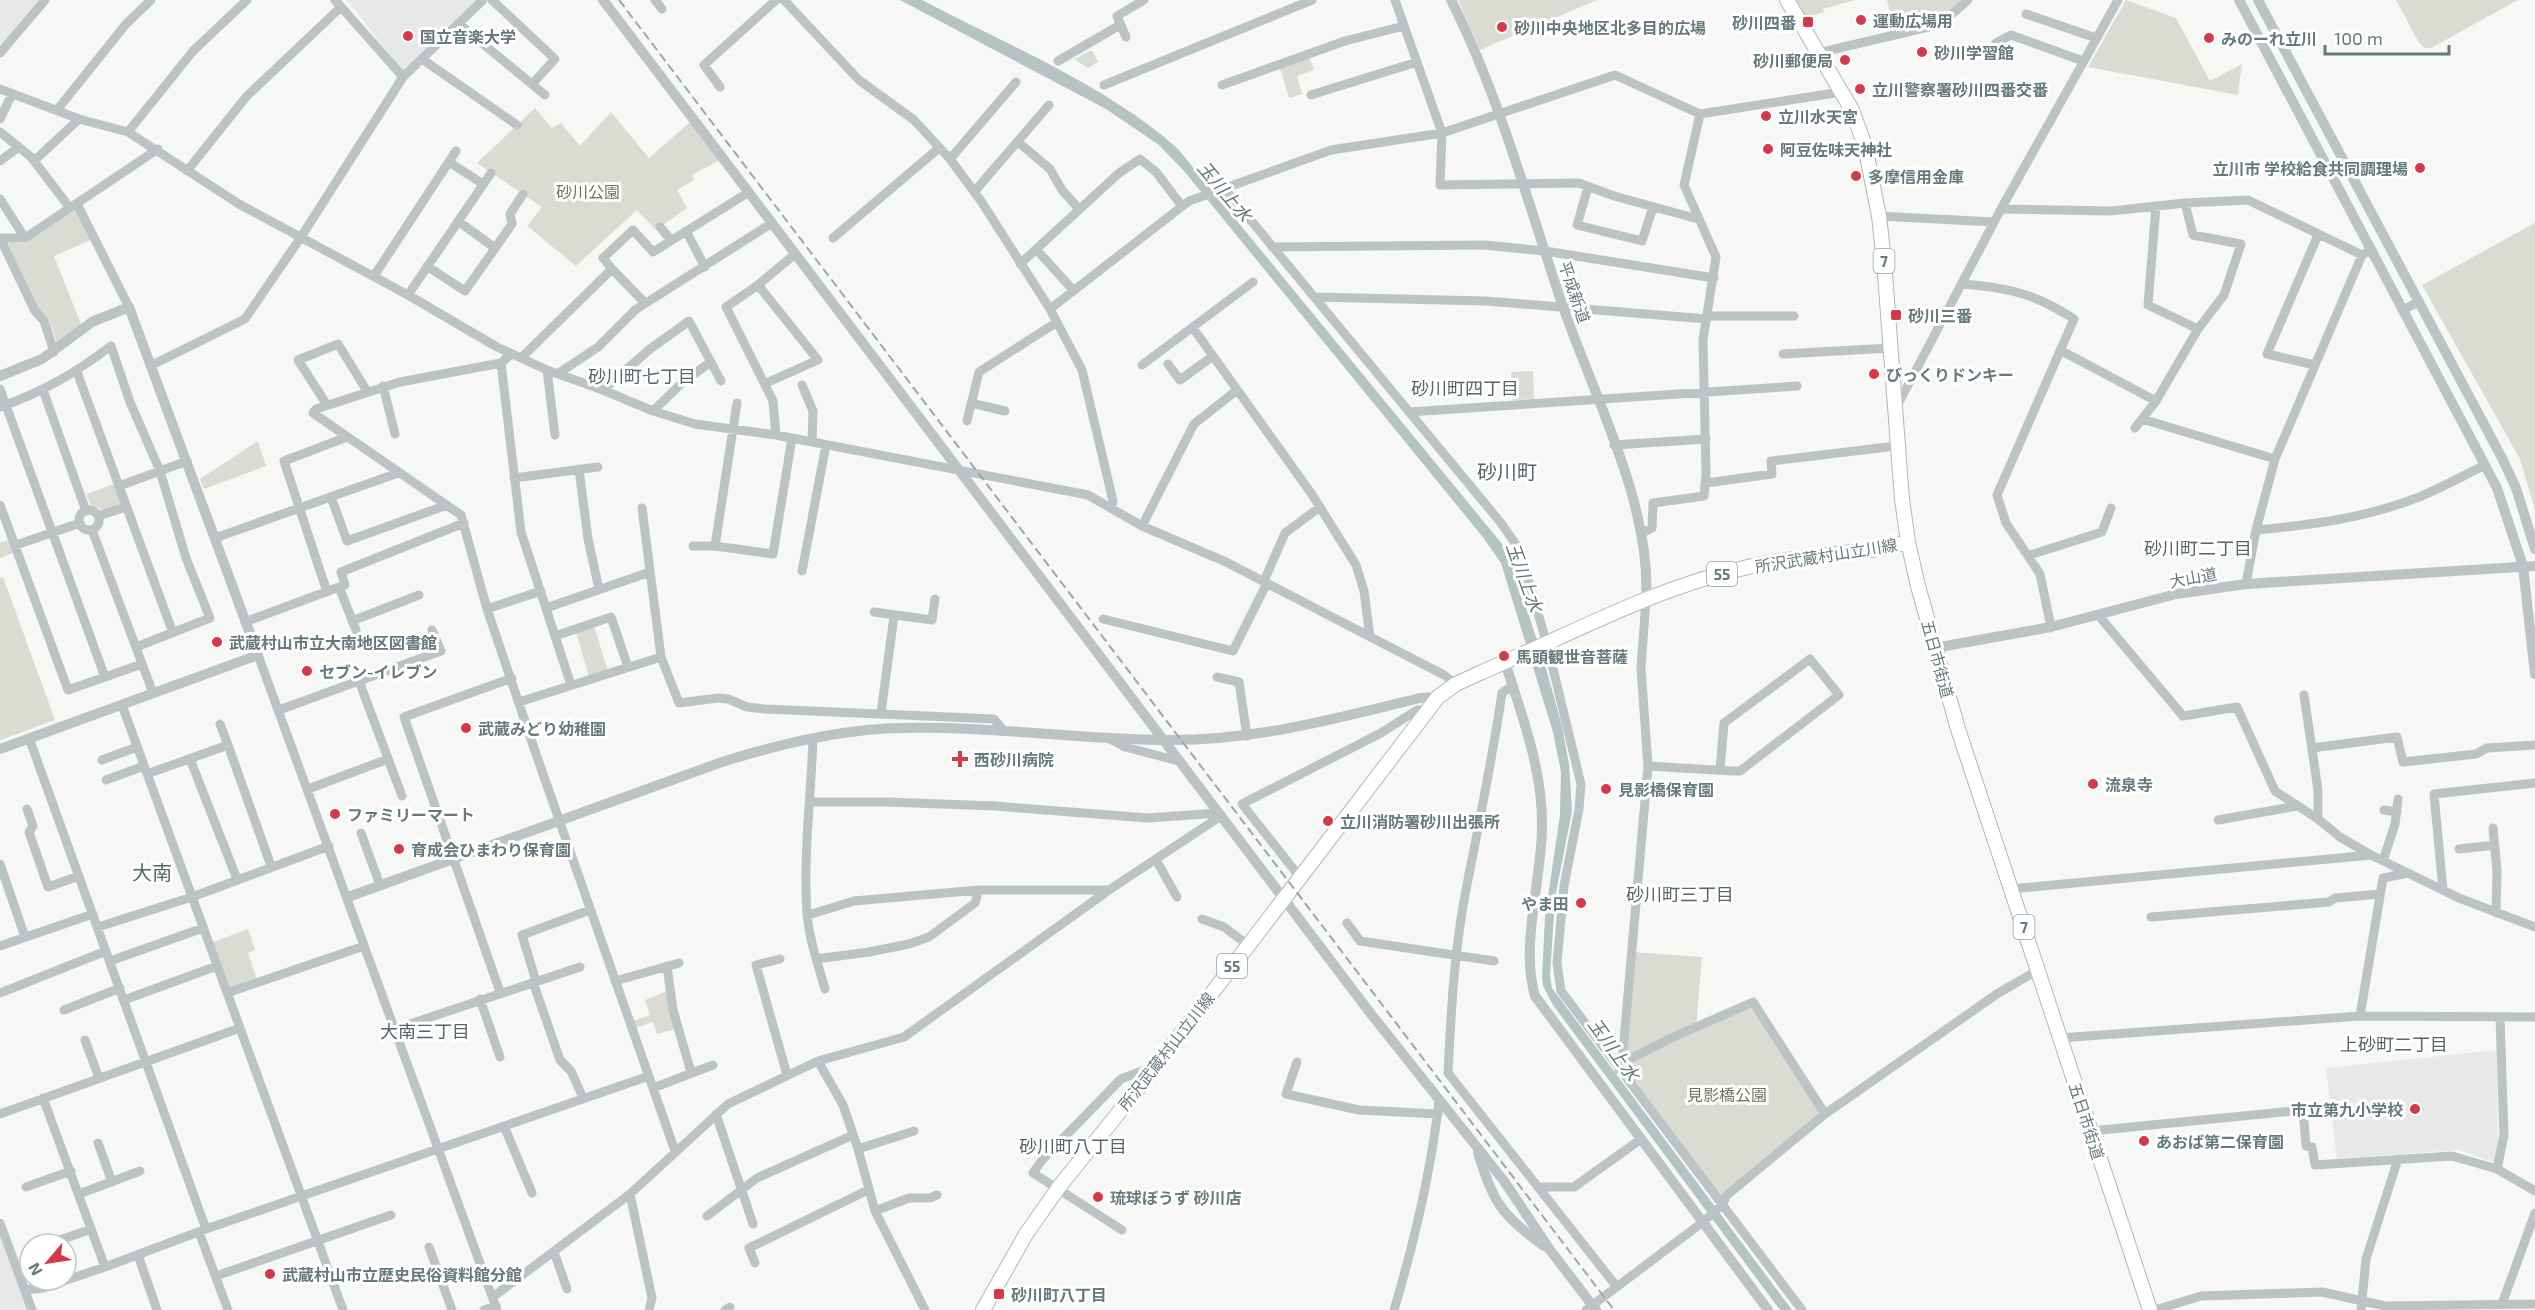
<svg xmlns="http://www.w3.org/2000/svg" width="2535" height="1310" viewBox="0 0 2535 1310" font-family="'Exo 2','Noto Sans JP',sans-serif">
<rect width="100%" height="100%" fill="#f7f7f5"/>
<path fill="#e8e8e8" d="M0,0H39L0,45Z
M347,0H478L403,72Z
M2497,1050L2498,1160L2494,1162L2458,1150L2337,1159L2326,1068Z
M0,1235L28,1310H0Z"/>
<path fill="#dadcd4" d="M1458,0H1597L1480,50Z
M1796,0H1855L1823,9L1824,12L1806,18Z
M1887,0H1963L1938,21L1895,32Z
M2126,0L2176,18L2210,81L2242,64L2238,95L2088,67Z
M2396,0H2518L2431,48H2425L2419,43Z
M1092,50L1098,62L1088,68L1074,59Z
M1310,58L1314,70L1297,76L1302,94L1289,98L1280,68Z
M535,108L552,128L561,123L580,146L611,112L649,158L690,122L720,160L692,175L694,180L677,190L687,208L656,230L637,210L576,266L527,226L542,207L477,163Z
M77,209L91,240L54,256L81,324L58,346L49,320L36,310L8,243H25Z
M2535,223V510L2520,459L2422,285Z
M1533,371L1534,399L1513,400L1511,372Z
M258,441L266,466L204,489L200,479Z
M114,484L122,505L103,512L98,507L91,506L86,494Z
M11,539L16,552L0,558V543Z
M3,577L55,720L0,740V578Z
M594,626L608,671L589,677L576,632Z
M248,929L255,950L248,953L257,980L230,989L213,942Z
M1633,952L1702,957L1696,1029L1752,1006L1822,1112L1719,1203L1622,1069Z
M667,991L676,1029L657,1034L653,1022L635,1028L632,1021L650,1015L645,1000Z"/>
<path fill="#b4c4c3" d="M900,0H922C1005,44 1108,86 1178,149L1507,550L1543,658L1562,726L1569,764L1572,811L1555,898L1550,976L1552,988L1792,1310H1780L1553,1005L1543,986L1542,978L1545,917L1560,815L1561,772L1553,732L1501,563L1482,536L1184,171L1159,145L1106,109Z"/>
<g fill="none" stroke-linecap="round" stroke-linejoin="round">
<defs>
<path id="primary" d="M1787,0L1852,110L1865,146L1879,216L1884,261L1902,499L1908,542L1918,586L1958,729L2150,1310
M983,1310L1026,1234L1059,1187L1157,1065L1438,697L1456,684L1482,672C1567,636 1650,590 1740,569C1787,557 1837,555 1885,548L1908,542"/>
</defs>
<use href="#primary" stroke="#b0b8b9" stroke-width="16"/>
<path stroke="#bcc3c4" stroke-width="9" d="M335,0L403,77
M492,0L555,59L532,84
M655,0L662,9
M784,0L859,80L914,120L950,159L981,201L1050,309L1082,370L1113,501L1111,508
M1395,0L1442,133L1440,185L1579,183L1614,196L1698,219
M2026,14L2096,38
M459,24L545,95
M1126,37L1117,16L1144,0
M1996,43L2011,35L2083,61
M0,53L45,0
M1818,53L1941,24L1968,0
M422,59L517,125
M1058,61L1120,25
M1104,85L1312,0
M1222,85L1345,41L1404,26
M720,87L704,65L776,0
M0,89L79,119L128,132L239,204L408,295L497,347L547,370L603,390L653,411L695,424L776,435L1088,495L1142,526L1226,562L1444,675L1456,684
M1311,95L1417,62
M57,110L126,24L151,0
M0,119L12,94
M0,132L31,157L70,208
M128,132L193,51L247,0
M1018,142L1050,169L1062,190L1079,209
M950,159L1016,82
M0,161L19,147
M34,161L79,119
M449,162L483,184
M187,171L246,97L341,7
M1588,187L1577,225L1642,241L1653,207
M1225,189L1501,523L1519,549L1547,644L1581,784L1579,809L1564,886L1557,963L1561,991L1802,1310
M974,192L1049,105
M0,199L25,238
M77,204L129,307
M2156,206L2148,305L2198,329
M2001,209L2111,211L2185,203L2248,200L2362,255L2372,250
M1879,216L1994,222
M458,221L495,248
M660,227L671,240
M686,231L705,267
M833,238L939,148
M1272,247L1484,245L1545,251L1714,278
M1036,249L1074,291
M1020,264L1119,173L1140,159L1156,172L1182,206
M427,266L465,291L512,224L510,214L523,194
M612,269L645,303
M374,276L456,151
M1962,284C2009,288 2034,293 2074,319L1997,495L2006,523L2040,574L2051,627
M758,285L726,307L773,401L776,435
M408,295L491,173
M1315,297L1486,301L1707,319
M1050,309L1189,201L1331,150L1442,133L1615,75L1700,114L1841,92
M2403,310L2418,302
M1708,316H1794
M1193,328L1311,493L1356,565L1364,591L1370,637
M2060,350L2156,401
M54,352L44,321L35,311L0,238H25L158,149
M511,354L501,363L400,382L316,409L313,413L461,515L487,609L536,754L675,1151
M1783,354L1891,348
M521,358L612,269L603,258L633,230L653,252L749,192
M501,363L521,532L571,685
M1168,364L1180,380L1213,356
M152,365L245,319L301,237L403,77L483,0
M1142,365L1253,282
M2315,365L2267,354L2318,235
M547,370L555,435
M77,372L173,633
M559,373L598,347L635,310L772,223
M766,383L818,360L758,285L795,254
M802,385L813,411L812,442
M383,386L395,434
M0,389L105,677
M43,390L86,511
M603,390L650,349L689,321L721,381
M971,403L1005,411
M327,405L298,360L338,344L367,391
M1897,406L2001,209L2118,0
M0,407C43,392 75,373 111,346L130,402L160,471L186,558L210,618L136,647
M653,411L684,381L711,362
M1409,412L1797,386
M2142,419L2275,459
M967,421L979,372L1057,322
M2135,428L2156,401L2198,329L2224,295L2241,244L2193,235L2185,203
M1614,445L1706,439
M579,469L588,539L599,589
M514,478L598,467
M1706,483L1772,474L1771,461L1896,446
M119,486L187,461
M331,497L347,541L447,505
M0,505L68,690L142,664
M642,508L661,657L679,703L718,698L728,699L747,707L765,709L994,719L1004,731
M79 520a10 10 0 1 1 20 0a10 10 0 1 1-20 0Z
M98,516L126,507
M1142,526L1194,424L1237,390
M92,530L153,693
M2256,530C2311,525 2366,518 2419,497C2441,488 2463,476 2485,465
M1642,533L1652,528L1653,503L1704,496L1706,474L1703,340L1716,257L1684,185L1700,114
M215,538L398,473
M16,545L80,523
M693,546H715L773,554L792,438
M715,546L737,403
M2030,555L2102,532L2111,508
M802,571L826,445
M1264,581L1285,533L1320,507
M2246,584L2256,530L2275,459L2362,255
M339,587L345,585L341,572L464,523
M327,592L284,461L347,437
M546,608L650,572
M487,609L541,591
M874,612L932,620L935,599
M2099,616L2183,716L2237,707L2275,791L2318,819L2340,837L2371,855L2459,898L2535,927
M1103,619L1233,651L1267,583
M352,621L419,595
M245,622L339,587L356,630
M555,636L611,617L628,667
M258,655L497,1310
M1217,677L1239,682L1247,736
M359,681L402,796
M1512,686L1502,693C1492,761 1478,828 1465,895C1454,954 1451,1013 1448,1073L1617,1287
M2304,695L2318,790V819
M519,702L661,657
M122,705L343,1310
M279,710L441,651L432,630
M881,713L894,616
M220,724L228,745
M29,738L206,1229
M813,739C811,796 803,856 807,913C809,939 818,964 825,989
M1110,739L1125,747L1179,761
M2312,748L2397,737L2403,762L2476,754L2487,748L2535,745
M190,759L237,879
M102,760L137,747
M1648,766L1732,771H1740L1839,695L1810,659L1724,723L1720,770
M147,774L228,745L271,866
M106,780L144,766
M308,789L388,759
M810,802H887L995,806L1148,818L1219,813
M27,809L33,826L29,832L48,887L79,876
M2384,810L2397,812
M2218,820L2297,806
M2493,828L2497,871L2496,913
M361,833L380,885
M2459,849L2495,845
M1156,860L1177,897
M2383,861L2395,824L2398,799
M0,864L25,937
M1299,876L1242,804L1381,733L1417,710L1426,711
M2011,889L2371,855
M2443,890L2434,794L2535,783
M808,915L854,901L979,890H1109
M2151,917L2329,902L2335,898L2380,894
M1202,919L1224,927L1248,945
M1347,923L1360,941L1494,961
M98,927L192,897L329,846
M0,946L93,914
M780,959L756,965L787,1075
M816,959L869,952L909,944L929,937L975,903L979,890
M110,961L203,928
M667,966L673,1010L691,1072
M536,981L522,935L590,910
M615,981L679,963
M533,982L560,1060L571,1071L583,1098
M500,992L404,717L512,678
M0,993L106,951
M227,993L364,946
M480,999L500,1057
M124,1000L217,966
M64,1010L120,988
M2360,1016L2383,878L2408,873
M395,1029L580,967
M2060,1038L2360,1016L2535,1017
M85,1040L99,1078
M818,1061L843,1105L858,1149L875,1211L925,1310
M1297,1062L1286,1094L1359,1110L1438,1114
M1622,1063L1669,1039L1753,1002L1825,1114
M1619,1070L1622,1063L1648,766L1641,668L1646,600
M653,1088L713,1065
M43,1098L105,1267
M0,1114L240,1028
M716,1114L753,1224
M504,1126L532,1193
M2091,1131L2303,1110L2306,1146L2312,1147L2315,1165L2452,1156L2497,1169L2535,1191
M98,1143L112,1182
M858,1149L914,1131
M2497,1169L2504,1135L2500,1017
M26,1187L71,1171
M1538,1187H1574L1641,1139
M79,1194L140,1171
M630,1194L652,1298L649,1310
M875,1211L909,1198H930L937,1195
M707,1216L757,1178L853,1135
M0,1223L32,1310
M1122,1230L1033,1173L1042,1160L1121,1079L1155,1066
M199,1232L228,1310
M49,1244L91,1229
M429,1247L452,1310
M554,1252L567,1289
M138,1255L157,1310
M755,1263L749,1248L868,1190
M216,1276L391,1215
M25,1290L43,1288L105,1267L206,1229L649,1076
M493,1297L630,1194L728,1104L818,1061L904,1037L1109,890L1221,816
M2502,1304L2535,1213
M484,1310L496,1306
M725,1310L730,1307
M1394,1310C1414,1243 1431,1171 1439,1101
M1586,1310L1703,1222L1723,1204L1726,1196L1825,1114L1997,994L2038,970
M2155,1310L2201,1296L2322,1292L2385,1306L2535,1304
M2361,1310L2366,1259L2398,1159"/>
<path stroke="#bcc3c4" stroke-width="10" d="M603,0L1371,1014L1504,1181L1550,1250L1596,1310
M1451,0C1499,95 1528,203 1562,304C1593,394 1652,505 1646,600
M2239,0L2497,488L2523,566L2535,674
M2258,0L2502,458L2516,488L2535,549
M0,376L42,359L92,322L129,307L258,655L0,749
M1934,648L2051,627L2176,594L2246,584L2535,566
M1505,662C1522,716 1543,770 1542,827C1542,878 1520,946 1535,996L1768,1310
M348,897L722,762C779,744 841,729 901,728C989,726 1077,739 1165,740C1253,741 1335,719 1420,698L1438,697
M1478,1152C1492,1201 1502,1216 1544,1246"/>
<use href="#primary" stroke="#fff" stroke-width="14"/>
<path stroke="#9da7a9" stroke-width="2" stroke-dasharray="9 4.5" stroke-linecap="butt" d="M619,0L1614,1310"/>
</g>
<g fill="#d53848" stroke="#fff" stroke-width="2">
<circle cx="1861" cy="20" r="6"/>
<rect x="1802" y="16" width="12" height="12" rx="3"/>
<circle cx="1502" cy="27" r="6"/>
<circle cx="408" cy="36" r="6"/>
<circle cx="2209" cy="38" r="6"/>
<circle cx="1922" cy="52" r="6"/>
<circle cx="1845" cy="60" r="6"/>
<circle cx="1860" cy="89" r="6"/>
<circle cx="1766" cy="116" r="6"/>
<circle cx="1768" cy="149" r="6"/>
<circle cx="2420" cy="168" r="6"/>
<circle cx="1856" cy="176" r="6"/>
<rect x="1890" y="309" width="12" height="12" rx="3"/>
<circle cx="1874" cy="374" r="6"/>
<circle cx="217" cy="642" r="6"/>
<circle cx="1504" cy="656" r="6"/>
<circle cx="307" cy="671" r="6"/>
<circle cx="466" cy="728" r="6"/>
<path d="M957 750h6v6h6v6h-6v6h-6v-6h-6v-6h6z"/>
<circle cx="2093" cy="784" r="6"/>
<circle cx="1606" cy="789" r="6"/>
<circle cx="335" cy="814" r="6"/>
<circle cx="1328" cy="821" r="6"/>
<circle cx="399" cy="849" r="6"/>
<circle cx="1581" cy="903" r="6"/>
<circle cx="2415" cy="1109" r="6"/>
<circle cx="2144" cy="1141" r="6"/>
<circle cx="1098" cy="1197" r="6"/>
<circle cx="270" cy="1274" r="6"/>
<rect x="993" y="1288" width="12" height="12" rx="3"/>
</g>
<g text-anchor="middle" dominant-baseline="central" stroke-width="6" stroke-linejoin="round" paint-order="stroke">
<g fill="#fff" stroke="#93a2a4" stroke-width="1.5">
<rect x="1873.5" y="249" width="21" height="24" rx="4.5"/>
<rect x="1707" y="562" width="30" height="24" rx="4.5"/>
<rect x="2013.5" y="915" width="21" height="24" rx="4.5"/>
<rect x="1217" y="954" width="30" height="24" rx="4.5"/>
</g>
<g font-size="15" font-weight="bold" fill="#657a7d">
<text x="1884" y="261">7</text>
<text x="1722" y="574">55</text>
<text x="2024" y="927">7</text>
<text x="1232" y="966">55</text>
</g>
<g font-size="16" font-weight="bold" fill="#657a7d" stroke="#fff" text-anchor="start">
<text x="1873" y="20">運動広場用</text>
<text x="1796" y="22" text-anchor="end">砂川四番</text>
<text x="1514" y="27">砂川中央地区北多目的広場</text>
<text x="420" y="36">国立音楽大学</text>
<text x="2221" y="38">みのーれ立川</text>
<text x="1934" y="52">砂川学習館</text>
<text x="1833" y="60" text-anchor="end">砂川郵便局</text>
<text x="1872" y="89">立川警察署砂川四番交番</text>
<text x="1778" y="116">立川水天宮</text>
<text x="1780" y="149">阿豆佐味天神社</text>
<text x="2408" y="168" text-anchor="end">立川市 学校給食共同調理場</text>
<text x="1868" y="176">多摩信用金庫</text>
<text x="1908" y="315">砂川三番</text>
<text x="1886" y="374">びっくりドンキー</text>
<text x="229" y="642">武蔵村山市立大南地区図書館</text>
<text x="1516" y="656">馬頭観世音菩薩</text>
<text x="319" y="671">セブン-イレブン</text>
<text x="478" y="728">武蔵みどり幼稚園</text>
<text x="974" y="759">西砂川病院</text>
<text x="2105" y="784">流泉寺</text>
<text x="1618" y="789">見影橋保育園</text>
<text x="347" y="814">ファミリーマート</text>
<text x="1340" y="821">立川消防署砂川出張所</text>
<text x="411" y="849">育成会ひまわり保育園</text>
<text x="1569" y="903" text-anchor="end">やま田</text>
<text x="2403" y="1109" text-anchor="end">市立第九小学校</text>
<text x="2156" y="1141">あおば第二保育園</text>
<text x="1110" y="1197">琉球ぼうず 砂川店</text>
<text x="282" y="1274">武蔵村山市立歴史民俗資料館分館</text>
<text x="1011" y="1294">砂川町八丁目</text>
</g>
<g font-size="16" fill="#6d7663" stroke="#fff">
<text x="588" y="191">砂川公園</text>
<text x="1727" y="1094">見影橋公園</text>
</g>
<g font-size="16" fill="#657a7d" stroke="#fff">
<text transform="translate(1575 292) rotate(71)">平成新道</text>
<text transform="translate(1826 555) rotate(-9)">所沢武蔵村山立川線</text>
<text transform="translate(2193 577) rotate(-10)">大山道</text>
<text transform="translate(1938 659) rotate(75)">五日市街道</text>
<text transform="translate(1166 1051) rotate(-52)">所沢武蔵村山立川線</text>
<text transform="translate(2087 1121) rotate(72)">五日市街道</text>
</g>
<g font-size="18" font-style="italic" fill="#607876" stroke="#fff">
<text transform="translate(1225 191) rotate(50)">玉川上水</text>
<text transform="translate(1525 577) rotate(70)">玉川上水</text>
<text transform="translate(1614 1049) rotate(54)">玉川上水</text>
</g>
<g font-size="18" fill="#566769" stroke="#fff">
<text x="642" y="376">砂川町七丁目</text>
<text x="1465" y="388">砂川町四丁目</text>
<text x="2198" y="548">砂川町二丁目</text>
<text x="1680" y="894">砂川町三丁目</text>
<text x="425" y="1031">大南三丁目</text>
<text x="2394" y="1044">上砂町二丁目</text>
<text x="1073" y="1146">砂川町八丁目</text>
</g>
<g font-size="20" fill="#566769" stroke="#fff">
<text x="1507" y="471">砂川町</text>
<text x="152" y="872">大南</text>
</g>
</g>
<g transform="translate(48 1262) rotate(241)"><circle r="28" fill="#ffffff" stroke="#c1cacb" stroke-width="1.5"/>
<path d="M0-4.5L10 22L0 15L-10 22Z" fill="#d53848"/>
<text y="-9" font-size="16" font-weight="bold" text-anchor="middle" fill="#657a7d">N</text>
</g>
<path d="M2325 45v9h124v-9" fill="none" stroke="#657a7d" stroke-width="3"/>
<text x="2334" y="45" font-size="18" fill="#657a7d" stroke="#ffffff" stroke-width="4.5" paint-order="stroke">100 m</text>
</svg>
